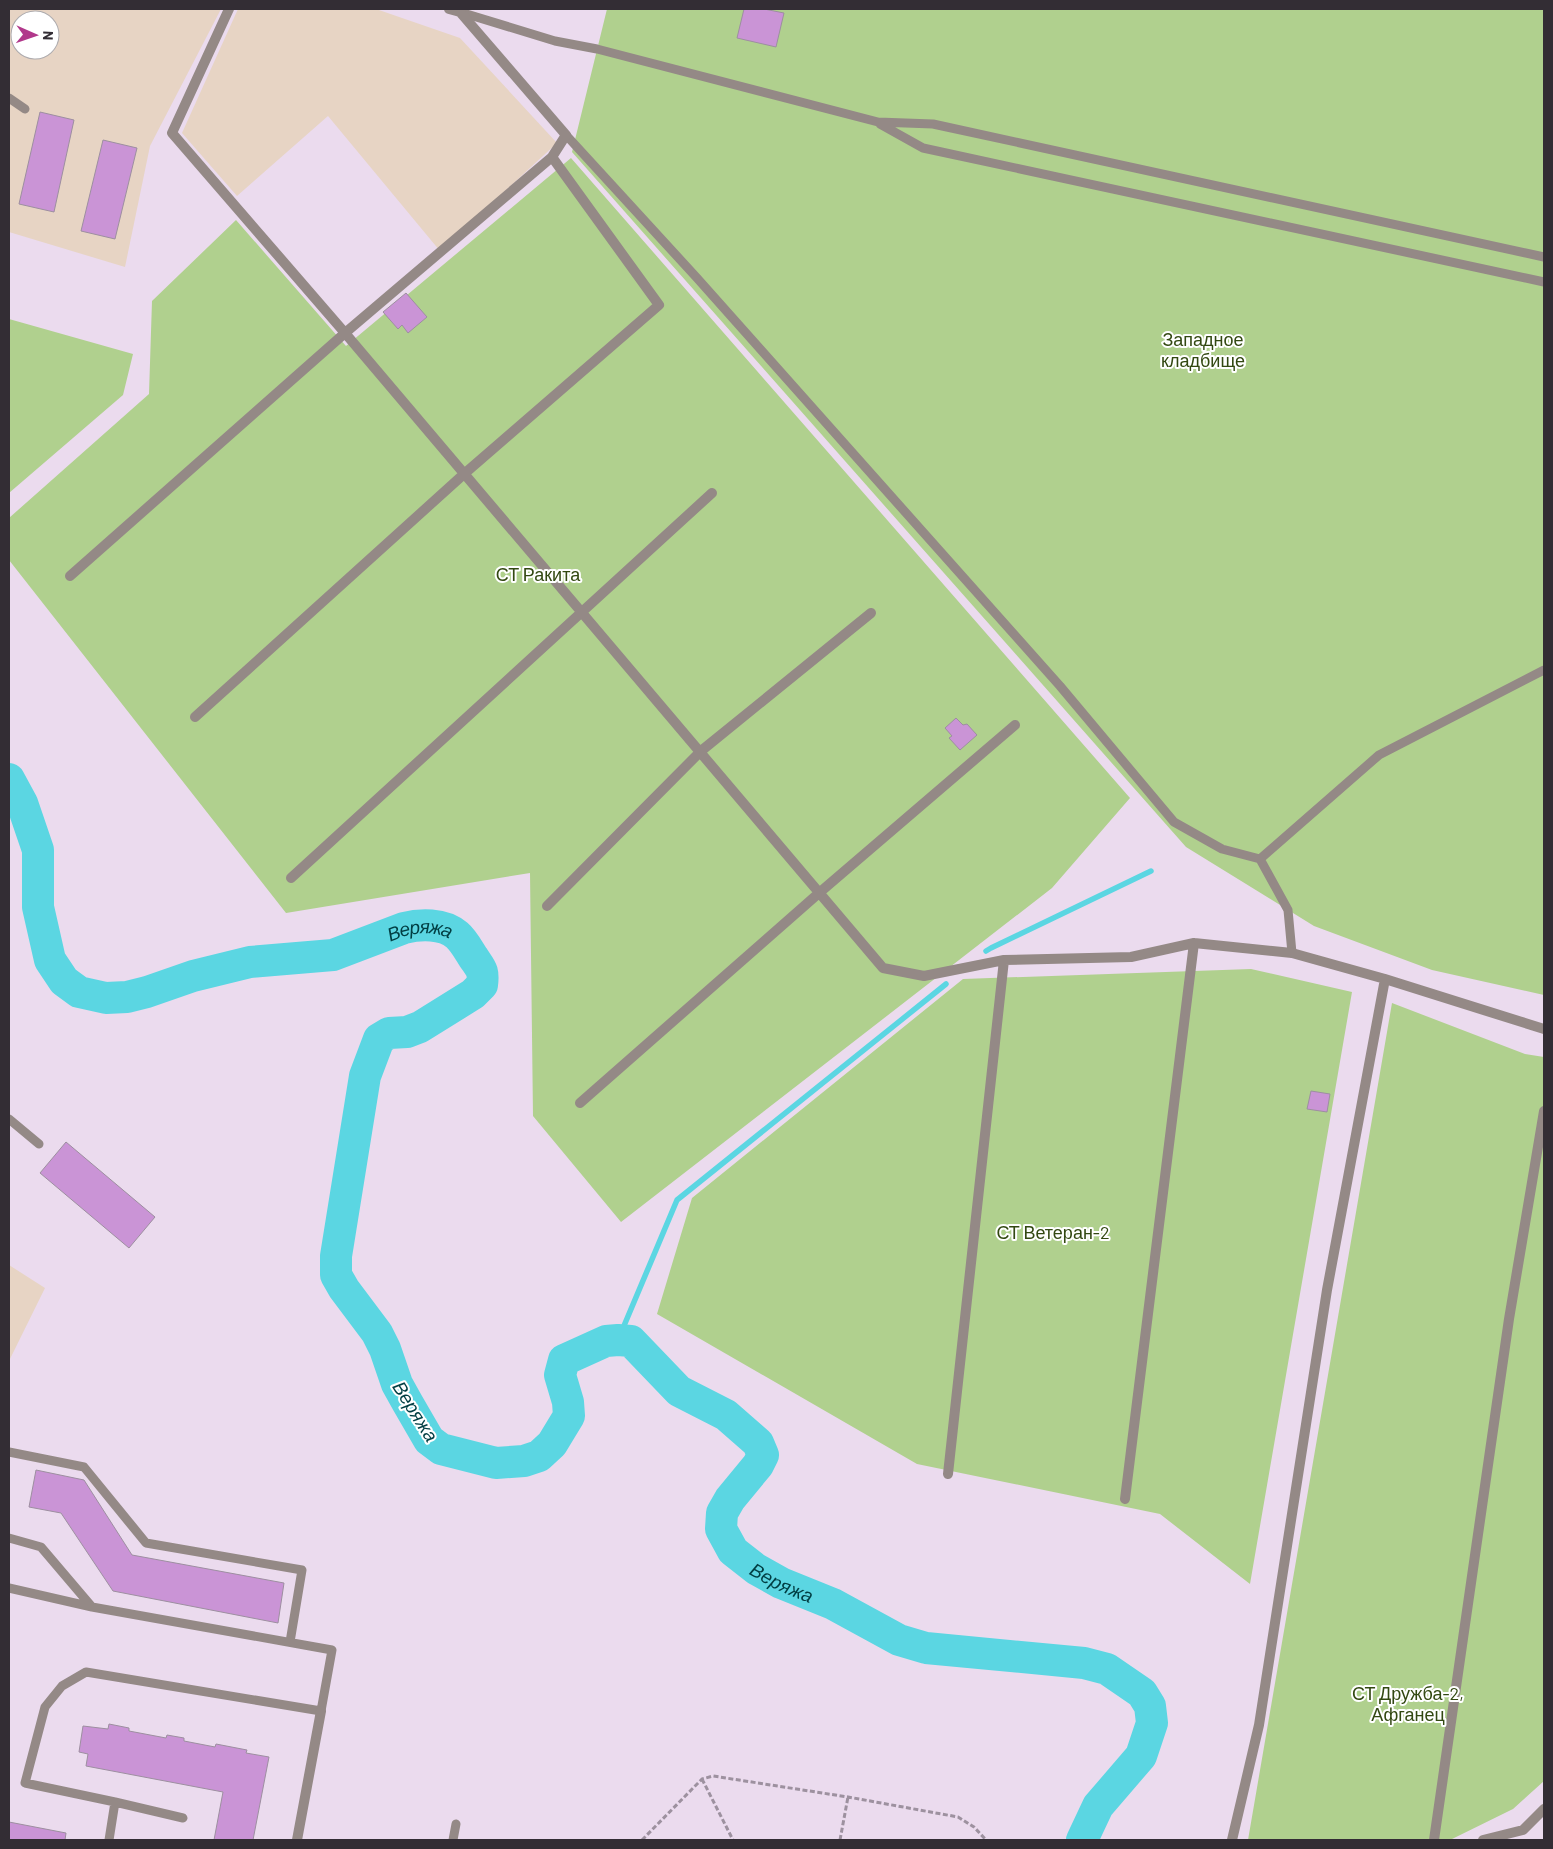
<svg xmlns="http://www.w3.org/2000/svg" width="1553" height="1849" viewBox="0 0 1553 1849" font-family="Barlow,sans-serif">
<rect width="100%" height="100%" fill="#ebdbee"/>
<path fill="#e7d4c4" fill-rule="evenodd" d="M9,9H221L150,146L125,267L9,232ZM20,20H50V50H20Z
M238,9H376L460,38L557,143L440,251L328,116L237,196L182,133Z
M9,1265L45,1288L9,1361Z"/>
<path fill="#b0d08e" d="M607,9H1544V995L1432,970L1314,926L1186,847L572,152Z
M571,158L1130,798L1052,888L621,1222L533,1116L530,873L286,913L9,560V518L149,394L152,301L236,220L346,346Z
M9,319L133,354L123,395L9,493Z
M1251,969L1352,992L1250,1584L1160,1514L917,1464L657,1314L692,1198L963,979Z
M1392,1003L1525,1054L1544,1057V1781L1513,1809L1450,1840H1248Z"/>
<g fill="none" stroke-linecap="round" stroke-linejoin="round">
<path stroke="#5bd6e2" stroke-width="5.5" d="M986,951L991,948L1151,871
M618,1340L677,1200L946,984"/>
<path stroke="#5bd6e2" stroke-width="32" id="s1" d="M9,779L22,803L38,850V907L50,960L64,981L79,992L106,998L127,997L147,992L193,976L250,962L333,955L404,928C420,924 443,923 457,935C463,940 468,949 473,957C481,969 484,970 482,985L473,994L420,1027L407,1032L389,1033L379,1039L365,1076L336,1256V1275L344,1289L377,1333L385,1349L397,1384L407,1402L429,1440L441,1449L496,1463L524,1461L539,1456L552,1444L569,1416L568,1402L560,1375L564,1360L606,1341L618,1340L631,1341L679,1391L726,1415L758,1443L763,1455L758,1465L730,1499L722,1513L721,1529L733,1551L756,1569L781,1583L833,1604L899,1640L926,1648L1084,1663L1107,1669L1142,1693L1150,1706L1152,1723L1141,1756L1098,1806L1082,1840"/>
</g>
<path fill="#ca94d6" stroke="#9d8fa0" d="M744,9H764L784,13L776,47L737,38Z
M40,112L74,120L54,212L19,204Z
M103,140L137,148L115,239L81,231Z
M406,293L427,317L408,333L402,325L398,329L383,312Z
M956,718L963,725L967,724L977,735L960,750L949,738L952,736L945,728Z
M1311,1091L1330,1094L1327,1112L1307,1109Z
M66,1142L155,1217L129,1248L40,1173Z
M36,1470L84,1480L132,1555L284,1583L278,1623L113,1591L61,1513L29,1507Z
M109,1724L129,1728V1731L166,1738L167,1735L184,1738V1741L215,1747L216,1744L247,1750L246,1753L269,1757L253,1840H214L223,1792L86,1766L88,1754L79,1752L83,1726L108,1729Z
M9,1822L66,1833L65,1840H9Z"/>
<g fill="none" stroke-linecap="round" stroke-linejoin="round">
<path stroke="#9d919f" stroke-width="3" stroke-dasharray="5 2.5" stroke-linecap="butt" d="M702,1779L733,1840
M642,1840L702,1779L713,1776L848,1797L958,1817L974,1827L986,1840
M840,1840L848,1797"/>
<path stroke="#948986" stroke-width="9" d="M461,10L460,12L555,41L597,49L878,122L933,124L1544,257
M9,98L25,109
M880,124L923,148L1544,282
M566,135L697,278L1060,686L1174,822L1222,849L1260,859
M1292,953L1288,910L1260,859L1379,755L1544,670
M9,1119L39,1144
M9,1452L84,1467L146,1543L302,1570L290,1642
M9,1538L41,1547L92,1607
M9,1588L92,1607L332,1650L321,1711L86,1672L62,1686L45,1707L25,1783L115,1802L109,1840
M115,1802L183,1818
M453,1840L456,1824"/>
<path stroke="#948986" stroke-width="10" d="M229,9L172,133L345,333L883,968L924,976L1004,960L1131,957L1194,943L1292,953L1385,979L1544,1029
M70,576L345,333L552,157L566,135L460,12L449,9
M195,717L464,474L659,305L552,157
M291,878L712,493
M547,906L701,751L871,613
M580,1103L819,893L1015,725
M948,1474L1004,960
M1125,1499L1194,943
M297,1840L321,1711
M1232,1840L1259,1725L1327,1290L1385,979
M1434,1840L1509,1319L1544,1111
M1483,1840L1523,1830L1544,1809"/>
</g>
<g text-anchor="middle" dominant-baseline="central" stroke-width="4" stroke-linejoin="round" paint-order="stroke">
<g font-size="18" fill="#324811" stroke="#fff">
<text x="1203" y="339">Западное<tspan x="1203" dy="21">кладбище</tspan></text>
<text x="538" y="574">СТ Ракита</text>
<text x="1053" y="1232">СТ Ветеран-2</text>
<text x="1408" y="1693">СТ Дружба-2,<tspan x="1408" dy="21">Афганец</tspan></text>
</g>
<g font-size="19" font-style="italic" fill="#013e43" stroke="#fff">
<text stroke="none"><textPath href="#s1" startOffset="584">Веряжа</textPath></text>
<text transform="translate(416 1411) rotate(58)">Веряжа</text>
<text stroke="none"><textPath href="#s1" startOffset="1875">Веряжа</textPath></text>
</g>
</g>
<rect width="1553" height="1849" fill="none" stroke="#332d34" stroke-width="20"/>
<g transform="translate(35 35) rotate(92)"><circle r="24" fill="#ffffff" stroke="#adabae"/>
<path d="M0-4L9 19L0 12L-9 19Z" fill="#b1388b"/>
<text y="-8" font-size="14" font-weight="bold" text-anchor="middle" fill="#332d34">N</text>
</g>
</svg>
